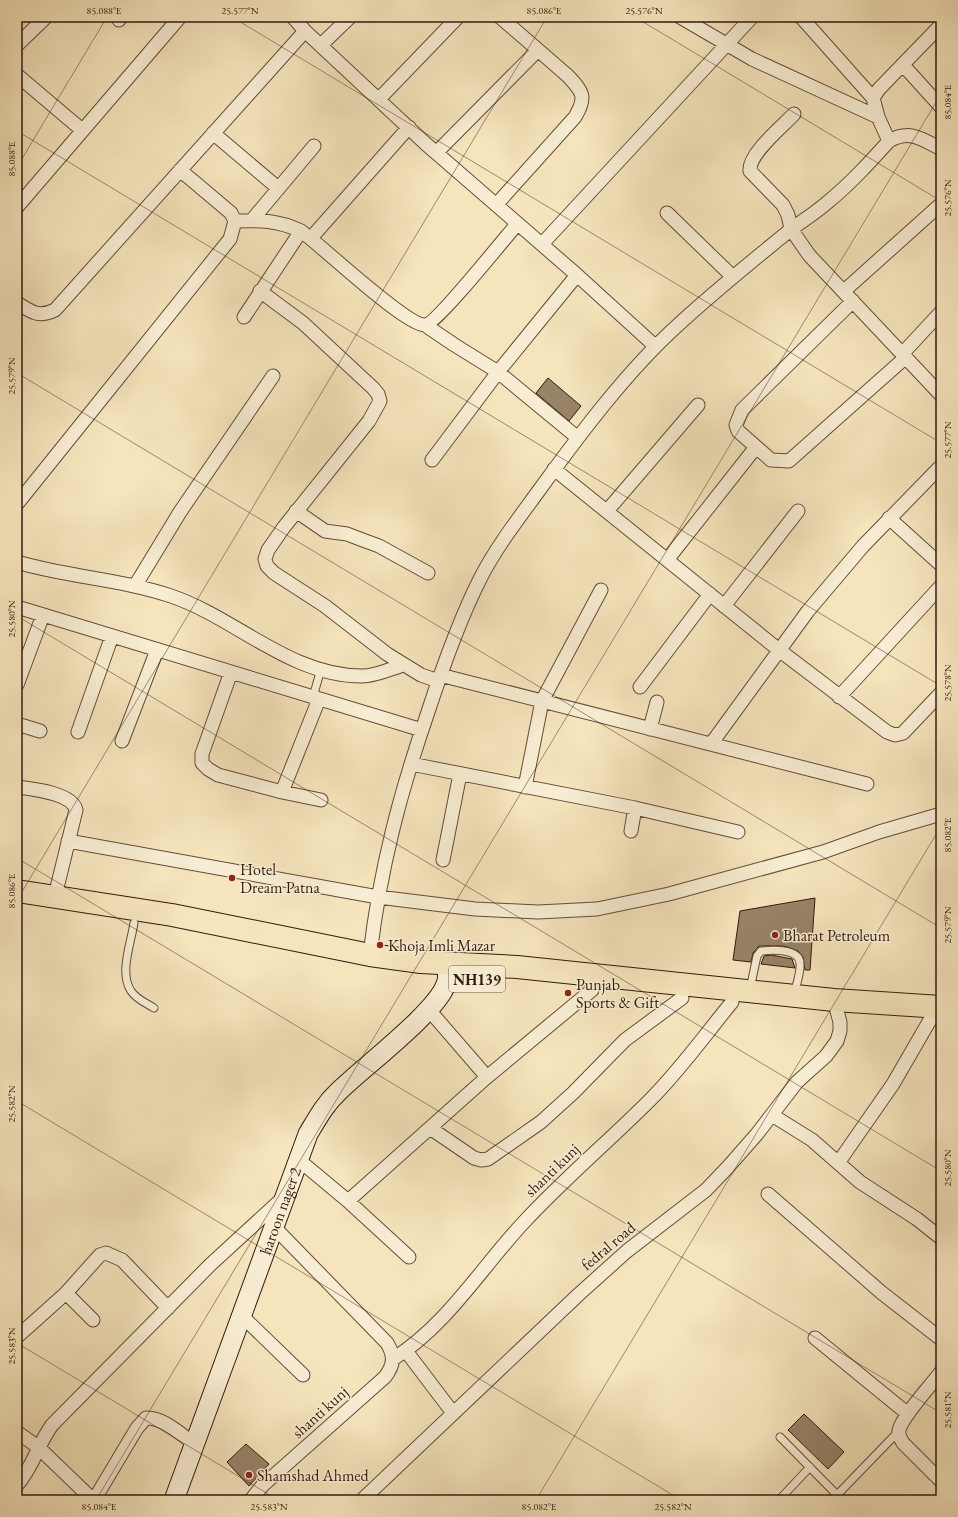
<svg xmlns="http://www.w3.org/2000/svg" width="958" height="1517" viewBox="0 0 958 1517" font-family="'EB Garamond',serif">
<rect width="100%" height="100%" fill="#f5e4bc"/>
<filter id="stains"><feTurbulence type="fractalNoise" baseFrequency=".005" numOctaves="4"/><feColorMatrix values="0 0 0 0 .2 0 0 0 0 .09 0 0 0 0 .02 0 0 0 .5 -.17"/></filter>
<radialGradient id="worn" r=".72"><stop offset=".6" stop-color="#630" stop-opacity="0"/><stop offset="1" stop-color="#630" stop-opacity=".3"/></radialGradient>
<path fill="#978368" stroke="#32190c" d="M548,378L581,406L569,421L536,393Z
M815,898L810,970H805L803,957L798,951L784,946H759L753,953L751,962L733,960L740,911Z
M771,955L792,959L795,968L761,964L764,956Z
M804,1414L844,1452L828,1469L788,1430Z
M246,1444L269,1464L249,1486L227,1462Z"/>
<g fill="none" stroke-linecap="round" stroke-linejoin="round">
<defs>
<path id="lane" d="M313,697L321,669
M134,923C131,943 119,973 131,991C136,999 146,1003 154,1008
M750,989L757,956L761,951C771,950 799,948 800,963C801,973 796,985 794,995
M780,1437L842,1500
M837,1495L899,1431
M779,1500L810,1467"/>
<path id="street" d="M293,17L305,31L426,144L577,275L655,346
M680,17L752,59L878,117
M801,17L873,98
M119,20L121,17
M17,45L46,17
M321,45L350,17
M903,65L941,107
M17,75L82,130
M379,99L458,17
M794,114C783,126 748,154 750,171L783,205L788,215L791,229L809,255L941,395
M213,133L278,188
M889,141L878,117L873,98L879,89L941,25
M436,153L538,50
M496,205L575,117C587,97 583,92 568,76L500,17
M17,207L180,17
M667,213L733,277
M252,220L314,146
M235,221C260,220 277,220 301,231C322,246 406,326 425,325C436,324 505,238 517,224
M311,238L409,127
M542,244L752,17
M260,291L303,323L373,388L378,394L380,401L369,421L284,527L268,550L265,559L267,566L274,573L325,606L387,654L421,675L438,681
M844,291L941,204
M853,301L742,410L736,425L738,431L771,460L789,461L906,357
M17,303C31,312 39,318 55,310L305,31
M244,317L301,231
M425,325L453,344L498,372L578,438
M903,353L941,312
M432,460L498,372L577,275
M554,469L779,650L887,732L895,735L903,733L941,693
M17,504L230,239L235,221L231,213L180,170
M296,511L325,531L347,534L360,539L379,546L428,573
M607,511L698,405
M889,518L941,565
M667,560L756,447
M17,562C67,577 121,579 171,596C236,618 290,676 362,676C376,676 390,669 403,665
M135,586L180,512L273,376
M724,606L798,511
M17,607L422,730
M231,672L202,754V763L208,769L218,775L282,792L319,699
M440,675L867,784
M17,685L43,615
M640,687L710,594
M839,697L941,586
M17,724L40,731
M650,729L657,702
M78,732L112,636
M122,741L157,650
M711,744L808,611L863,546L939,468
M411,764L635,808L738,832
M17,787C33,789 72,793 76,810L55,896
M525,787L542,701L601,590
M282,792L321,800
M631,831L635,808
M68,841L378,897L475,909L538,912L597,909L669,894L823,852L879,832L941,814
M443,860L460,774
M370,955C380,869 400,793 428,712C443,666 459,620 481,577C497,546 519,518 540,489C580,434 627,371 678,325C714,292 752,261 789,231C802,221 817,212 829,201C851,183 870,162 889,141C910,129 922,139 941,149
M429,1010L487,1077
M772,1115L812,1140L860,1182L917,1219L941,1238
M430,1128L474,1158L481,1160L488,1159L541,1122L573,1093L625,1040L682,998
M300,1161L348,1201L409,1257
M838,1163L893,1084L930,1020
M768,1194L882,1293L941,1339
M348,1201L487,1077L592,990
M66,1293L93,1320
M242,1316L303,1375
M17,1337L66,1293L100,1255L106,1253L122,1260L168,1308
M815,1338L908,1414
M406,1351L453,1413
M393,1359C447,1325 481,1268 524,1222C564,1179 609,1141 650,1100C680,1070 705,1035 732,1002
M941,1372C932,1384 900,1419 899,1431C898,1436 901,1439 903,1443L941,1481
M17,1432L38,1447L93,1500
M17,1485C33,1467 38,1444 52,1425L210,1265L283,1198
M94,1500L137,1428L146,1418C163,1417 181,1435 195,1444
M251,1500L262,1486L385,1377C394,1365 395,1356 387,1343L275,1228
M362,1500L578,1295L627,1251L706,1190L728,1167L757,1134L797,1082L826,1056L837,1041L840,1031V1022L834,1000"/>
<g id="secondary">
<path id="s1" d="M174,1500L308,1134C317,1119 325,1104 338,1092C362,1068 437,1012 446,984C449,978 447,970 446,963"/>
</g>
<path id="highway" d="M17,891L172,915L370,955L421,962L517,967L834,1000L941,1007"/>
</defs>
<use href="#lane" stroke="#634c38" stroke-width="9"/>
<use href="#street" stroke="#634c38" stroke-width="15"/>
<use href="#secondary" stroke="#32190c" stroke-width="21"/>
<use href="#highway" stroke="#32190c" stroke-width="24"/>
<use href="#lane" stroke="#f8edd3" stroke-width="7"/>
<use href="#street" stroke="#f8edd3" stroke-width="13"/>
<use href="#secondary" stroke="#f8edd3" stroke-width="19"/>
<use href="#highway" stroke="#f5e4bc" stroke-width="22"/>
</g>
<path fill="none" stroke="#32190c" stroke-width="1" stroke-opacity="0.45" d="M232,17L941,443M635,17L941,201M17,131L941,686M17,167L107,17M17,373L941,928M17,616L941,1171M17,858L941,1413M17,900L547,17M17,1101L681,1500M17,1343L278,1500M96,1500L941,94M536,1500L941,826"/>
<g fill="#8f2418" stroke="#f8edd3" stroke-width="1.5">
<circle cx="232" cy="878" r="4"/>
<circle cx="775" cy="935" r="4"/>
<circle cx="380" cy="945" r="4"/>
<circle cx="568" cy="993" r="4"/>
<circle cx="249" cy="1475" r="4"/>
</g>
<g text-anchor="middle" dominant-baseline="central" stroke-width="3" stroke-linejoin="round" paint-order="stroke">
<rect fill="#f8edd3" stroke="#6d5948" stroke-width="1" x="449" y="966" width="56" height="26" rx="3"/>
<g font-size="15" font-weight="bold" fill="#32190c">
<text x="477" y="979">NH139</text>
</g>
<g font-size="16" fill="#32190c" stroke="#f8edd3" text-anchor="start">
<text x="240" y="869">Hotel<tspan x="240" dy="18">Dream Patna</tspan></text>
<text x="783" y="935">Bharat Petroleum</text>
<text x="388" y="945">Khoja Imli Mazar</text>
<text x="576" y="984">Punjab<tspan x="576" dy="18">Sports &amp; Gift</tspan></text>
<text x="257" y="1475">Shamshad Ahmed</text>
</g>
<g font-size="16" fill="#32190c" stroke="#f8edd3">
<text transform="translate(552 1170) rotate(-44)">shanti kunj</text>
<text stroke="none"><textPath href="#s1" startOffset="308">haroon nager 2</textPath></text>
<text transform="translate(608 1246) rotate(-40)">fedral road</text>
<text transform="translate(320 1412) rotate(-42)">shanti kunj</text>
</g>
</g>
<rect width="958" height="1517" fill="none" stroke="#f5e4bc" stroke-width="44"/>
<rect x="22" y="22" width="914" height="1473" fill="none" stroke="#32190c" stroke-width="1.5"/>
<g font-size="10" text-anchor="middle" fill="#32190c">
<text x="104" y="14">85.088°E</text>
<text x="240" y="14">25.577°N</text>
<text x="544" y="14">85.086°E</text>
<text x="644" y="14">25.576°N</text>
<text transform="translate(947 102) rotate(-90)" y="4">85.084°E</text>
<text transform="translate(11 159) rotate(-90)" y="4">85.088°E</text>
<text transform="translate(947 198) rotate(-90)" y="4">25.576°N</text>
<text transform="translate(11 376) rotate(-90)" y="4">25.579°N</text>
<text transform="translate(947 440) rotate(-90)" y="4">25.577°N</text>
<text transform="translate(11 619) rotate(-90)" y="4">25.580°N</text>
<text transform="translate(947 683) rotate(-90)" y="4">25.578°N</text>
<text transform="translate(947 835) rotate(-90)" y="4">85.082°E</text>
<text transform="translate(11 891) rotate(-90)" y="4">85.086°E</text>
<text transform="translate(947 925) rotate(-90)" y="4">25.579°N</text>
<text transform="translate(11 1104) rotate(-90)" y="4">25.582°N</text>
<text transform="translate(947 1168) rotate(-90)" y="4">25.580°N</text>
<text transform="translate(11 1346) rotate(-90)" y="4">25.583°N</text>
<text transform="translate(947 1410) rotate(-90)" y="4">25.581°N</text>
<text x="99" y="1510">85.084°E</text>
<text x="269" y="1510">25.583°N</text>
<text x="539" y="1510">85.082°E</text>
<text x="673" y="1510">25.582°N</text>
</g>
<rect width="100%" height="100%" filter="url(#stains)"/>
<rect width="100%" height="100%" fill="url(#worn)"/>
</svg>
